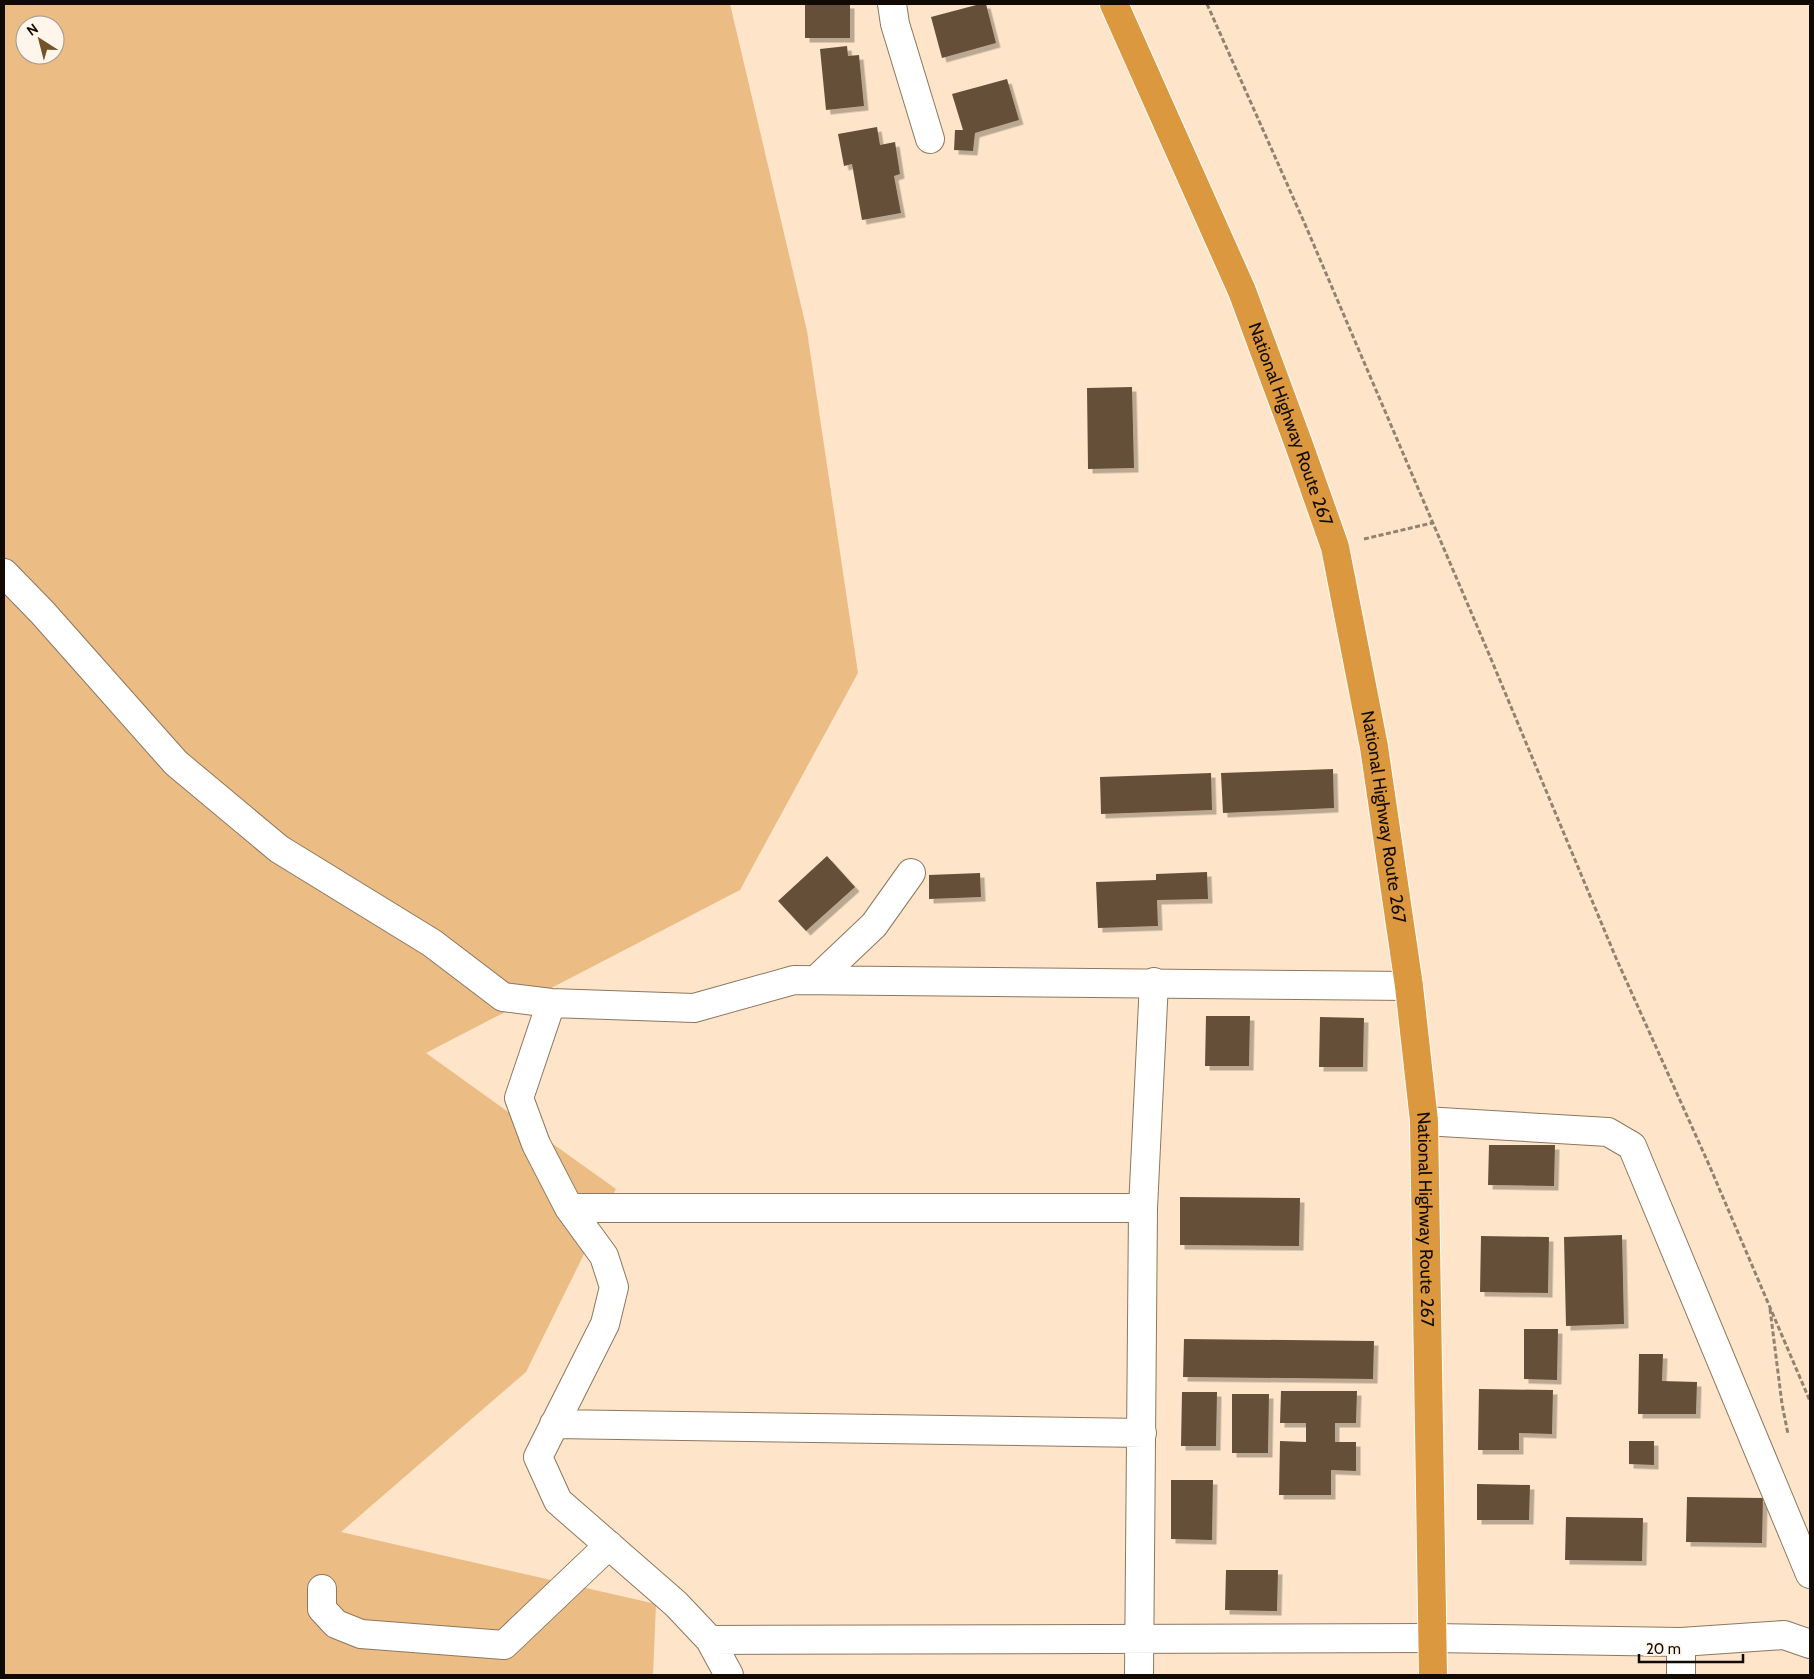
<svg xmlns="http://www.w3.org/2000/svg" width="1814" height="1679" viewBox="0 0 1814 1679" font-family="Cabin,sans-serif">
<defs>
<filter id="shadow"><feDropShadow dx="4.5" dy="4.5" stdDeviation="0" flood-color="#0004"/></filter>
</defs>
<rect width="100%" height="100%" fill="#fee5c9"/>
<path fill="#ebbc84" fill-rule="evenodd" d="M4,4H730L807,331L858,673L740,890L426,1053L616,1189L526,1372L341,1532L656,1604L653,1675H4ZM25,25H55V55H25Z"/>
<path fill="#655038" filter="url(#shadow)" d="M805,4H850V38H805Z
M980,4H986L996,43L942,58L931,17Z
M847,46L848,56L859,55L864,106L826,110L820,49Z
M1007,79L1019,120L975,133L973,151L954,150L955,130H963L952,94Z
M877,127L880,145L895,142L900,174L894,176L901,213L862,220L852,164L844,166L838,134Z
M1132,387L1134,468L1088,469L1087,388Z
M1333,769L1334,808L1223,813L1221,773Z
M1211,773L1212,810L1101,814L1100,777Z
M827,856L855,887L806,931L778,901Z
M1207,872L1208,899L1157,900L1158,926L1098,928L1096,882L1156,880V874Z
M980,873L981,897L929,899V875Z
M1206,1016H1250L1249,1066H1205Z
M1320,1017L1364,1018L1363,1067H1319Z
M1489,1145H1555L1554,1186L1488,1185Z
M1180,1197L1300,1198L1299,1246L1180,1245Z
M1622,1235L1624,1324L1566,1326L1564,1237Z
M1481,1236L1549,1237L1548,1293L1480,1292Z
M1524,1329H1558L1557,1380L1524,1379Z
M1184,1339L1374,1341L1373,1379L1183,1377Z
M1639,1354H1663L1662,1381L1697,1382L1696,1414H1638Z
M1479,1389L1553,1390L1552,1434L1519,1433V1450H1478Z
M1281,1391H1357L1356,1423H1335V1442H1356V1471L1331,1470V1495H1279L1280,1441L1306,1442V1423H1280Z
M1182,1392H1217L1216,1446H1181Z
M1232,1394H1269L1268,1453H1232Z
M1629,1441H1654V1465L1629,1464Z
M1171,1480H1213L1212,1540L1171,1539Z
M1477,1484L1530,1485L1529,1520H1477Z
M1687,1497L1763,1498L1762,1543L1686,1542Z
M1566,1517L1643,1518L1642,1561L1565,1560Z
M1226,1570H1278L1277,1611L1225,1610Z"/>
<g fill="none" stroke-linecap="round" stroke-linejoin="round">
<defs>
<path id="street" d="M892,4L895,24L930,139
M4,573L42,612L176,763L279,849L432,943L503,997L551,1003L694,1008L794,980L1409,986
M816,980L874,925L911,873
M551,1003L519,1098L536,1144L569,1208L604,1256L614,1287L605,1324L538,1457L558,1501L676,1604L710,1640L729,1675
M1424,1121L1608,1132L1632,1146L1810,1574
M569,1208H1143
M554,1424L1142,1433
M322,1589V1609L336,1624L361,1634L504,1645L609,1545
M710,1640L1433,1638
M1139,1675L1143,1208L1154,982
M1681,1675V1642"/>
<path id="secondary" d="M1433,1638L1681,1642L1784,1635L1810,1644"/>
<g id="highway">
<path id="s1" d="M1114,4L1242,291L1299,445L1335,547L1374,747L1409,986L1424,1121L1433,1675"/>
</g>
</defs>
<use href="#street" stroke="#8d775e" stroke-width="30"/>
<use href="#secondary" stroke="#8d775e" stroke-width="30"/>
<use href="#highway" stroke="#fff" stroke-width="30"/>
<path stroke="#938270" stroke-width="3" stroke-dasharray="5 2.5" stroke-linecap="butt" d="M1207,4L1304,222L1486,647L1616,958L1710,1167L1810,1401
M1364,539L1432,523
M1770,1309L1782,1404L1788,1434"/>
<use href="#street" stroke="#fff" stroke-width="28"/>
<use href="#secondary" stroke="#fff" stroke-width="28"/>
<use href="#highway" stroke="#db983e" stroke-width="28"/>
</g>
<g text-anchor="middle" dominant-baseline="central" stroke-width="5" stroke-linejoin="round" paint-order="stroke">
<g font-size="18" fill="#110a03" stroke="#fff5ea">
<text stroke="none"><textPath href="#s1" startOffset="456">National Highway Route 267</textPath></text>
<text stroke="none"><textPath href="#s1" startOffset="861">National Highway Route 267</textPath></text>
<text stroke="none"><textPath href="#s1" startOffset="1266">National Highway Route 267</textPath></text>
</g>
</g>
<rect width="1814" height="1679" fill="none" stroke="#110a03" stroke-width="10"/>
<g transform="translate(40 40) rotate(324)"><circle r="24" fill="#fff5ea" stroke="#a0978e"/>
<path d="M0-4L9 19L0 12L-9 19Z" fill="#725228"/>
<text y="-8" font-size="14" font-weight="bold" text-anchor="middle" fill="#110a03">N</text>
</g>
<path d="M1639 1654v8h104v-8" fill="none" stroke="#110a03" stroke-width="2.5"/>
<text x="1646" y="1654" font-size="15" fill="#110a03" stroke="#fff5ea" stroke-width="4" paint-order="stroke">20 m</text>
</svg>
